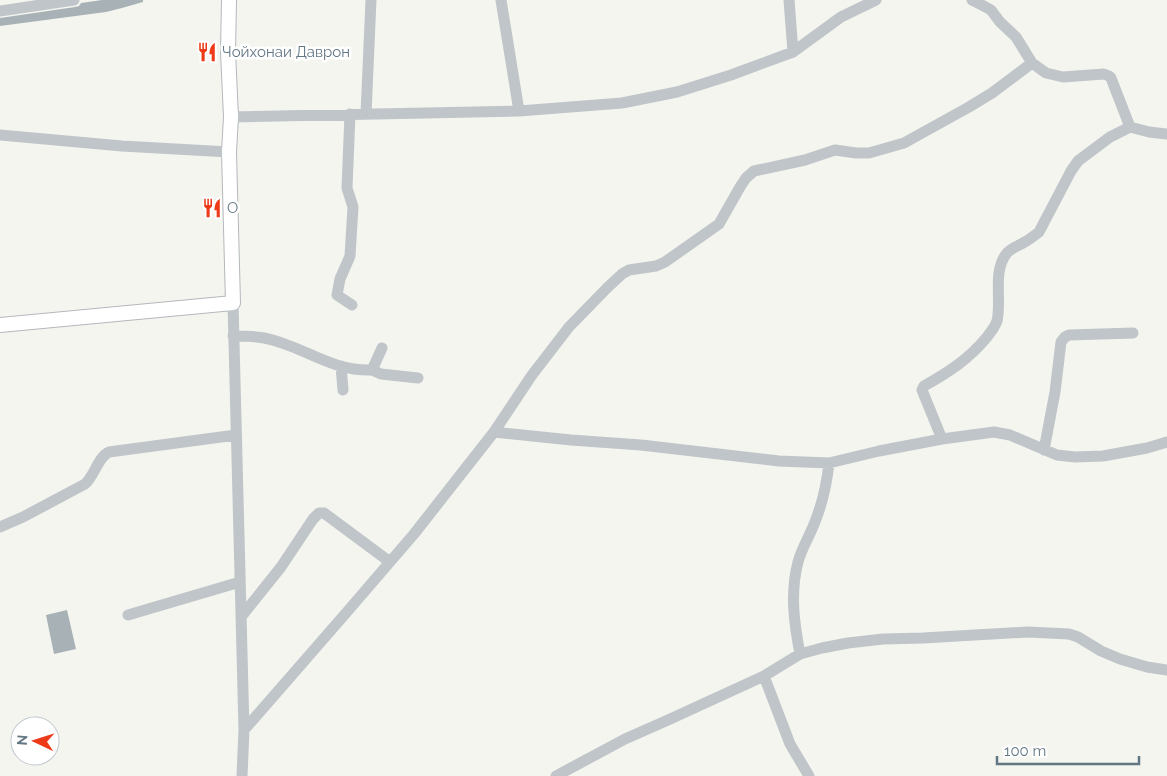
<svg xmlns="http://www.w3.org/2000/svg" width="1167" height="776" viewBox="0 0 1167 776" font-family="Raleway,sans-serif">
<rect width="100%" height="100%" fill="#f5f5f0"/>
<path fill="#a8b2b6" d="M102,0H143V2L122,8L106,12L0,26V18L75,7L79,6L81,3Z
M67,610L76,649L54,654L46,615Z"/>
<g fill="none" stroke-linecap="round" stroke-linejoin="round">
<defs>
<path id="major" d="M0,325L233,303L229,152L231,117L228,52L229,0"/>
</defs>
<use href="#major" stroke="#b3b8bc" stroke-width="16"/>
<path stroke="#bfc5c8" stroke-width="11" d="M501,0L519,111
M789,0L793,52
M972,0L980,4L991,10L1000,22L1016,37L1032,63
M0,11L74,0
M350,114L347,188L353,207L350,256L340,279L337,295L352,305
M366,114L371,0
M231,117L519,111L622,103L677,92L731,75L793,52L841,17L876,0
M0,135L122,146L229,152
M233,303L244,730L242,776
M233,336C241,336 249,336 257,337C268,338 280,342 290,346C319,357 339,371 372,370L382,348
M341,366L343,390
M372,370L381,374L418,378
M494,432L571,440L641,445L779,461L829,463L879,451L942,439L994,432L1010,435L1057,455L1075,457L1103,456L1147,448L1167,442
M942,439L922,390L924,386C949,372 969,359 987,337C991,332 995,327 997,321C1002,300 992,271 1007,253C1011,248 1018,246 1023,243C1029,240 1034,236 1039,232L1071,171L1078,161L1110,137L1130,127
M1044,450L1055,392L1061,342L1065,337L1069,335L1133,333
M0,527L23,517L85,484C95,475 98,457 109,452L236,435
M128,615L240,582
M241,617L281,567L313,519L319,513H324L390,562
M800,654C794,623 790,593 798,562C802,547 811,534 816,519C823,501 827,482 829,463
M764,676L790,744L809,776
M244,730L346,613L414,534L494,432L532,375L569,327L607,288L622,274L629,270L656,266L665,262L719,224L740,187L746,178L754,171L805,160L835,150L856,153H869L904,143L969,107L992,93L1032,63L1046,73L1063,77L1104,74L1109,76L1111,78L1130,127L1149,132L1167,134
M556,776L625,739L668,720L764,676L800,654L822,648L848,643L883,639L923,638L1028,632L1069,634L1078,637L1101,651L1120,659L1147,667L1167,670"/>
<use href="#major" stroke="#fff" stroke-width="14"/>
</g>
<defs>
<symbol id="restaurant-bare" viewBox="-9 -9 18 18"><path d="M-5-6h1v4h1v-4h1v4h1v-4h1v5L-1.5 .5V6h-2V.5L-5-1ZM5-6V6H3V1.5H1.5Q1.5-4 5-6Z" fill="#ed3b19" stroke="#fff" stroke-width="2.5" paint-order="stroke"/></symbol>
</defs>
<g fill-rule="evenodd">
<use href="#restaurant-bare" x="193" y="38" width="28" height="28"/>
<use href="#restaurant-bare" x="198" y="194" width="28" height="28"/>
</g>
<g text-anchor="middle" dominant-baseline="central" stroke-width="5" stroke-linejoin="round" paint-order="stroke">
<g font-size="15" fill="#627784" stroke="#fff" text-anchor="start">
<text x="222" y="52">Чойхонаи Даврон</text>
<text x="227" y="208">O</text>
</g>
</g>
<g transform="translate(35 741) rotate(274)"><circle r="24" fill="#ffffff" stroke="#c0c9ce"/>
<path d="M0-4L9 19L0 12L-9 19Z" fill="#ed3b19"/>
<text y="-8" font-size="14" font-weight="bold" text-anchor="middle" fill="#627784">N</text>
</g>
<path d="M997 756v8h142v-8" fill="none" stroke="#627784" stroke-width="2.5"/>
<text x="1004" y="756" font-size="15" fill="#627784" stroke="#ffffff" stroke-width="4" paint-order="stroke">100 m</text>
</svg>
